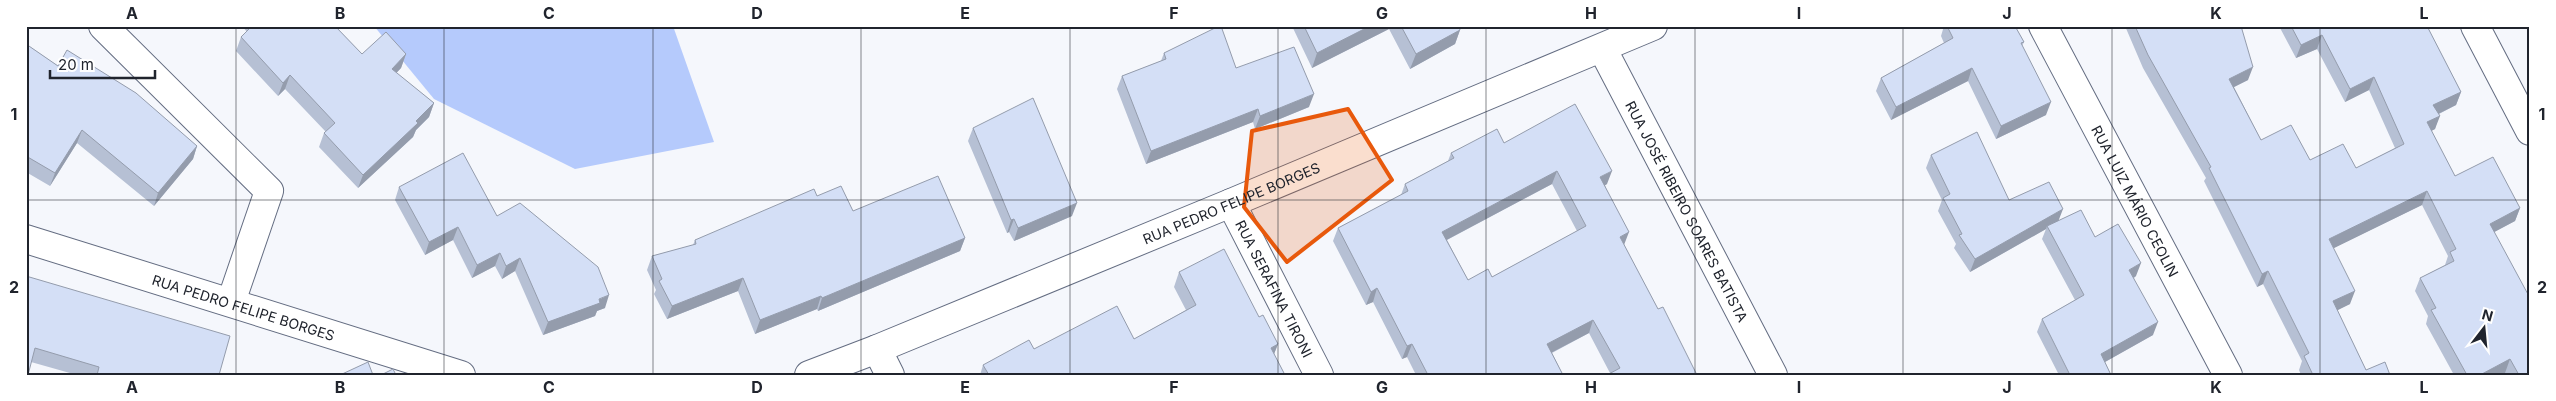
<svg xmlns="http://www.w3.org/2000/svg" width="2556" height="401" viewBox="0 0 2556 401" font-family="Inter,sans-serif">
<rect width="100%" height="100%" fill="#f5f7fc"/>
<path fill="#b5cafc" d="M374,26H673L714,142L575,169L434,99Z"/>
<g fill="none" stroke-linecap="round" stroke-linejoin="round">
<defs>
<g id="minor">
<path d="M103,26L269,191L231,302"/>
<path id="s1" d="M2043,26L2228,375"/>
<path d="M2475,26L2530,131"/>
<path id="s2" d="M1602,48L1773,375"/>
<path id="s3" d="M1231,203L1319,375"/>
<path id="s4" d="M26,239L461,375"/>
<path d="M877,349L890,375"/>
<path id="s5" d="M809,375L877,349L1231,203L1653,26"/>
</g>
</defs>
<use href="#minor" stroke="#646d82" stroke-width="30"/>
<use href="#minor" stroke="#fff" stroke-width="28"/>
</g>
<path fill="#b6c0d4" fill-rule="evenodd" d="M242,26H335L362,54H406L401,68L396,73L434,103L429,117L416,130L413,137L358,188L319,147L324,133L326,132L285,89L278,96L236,51L241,37L247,32Z
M1292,26H1459L1460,30L1455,44L1410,69L1389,29L1312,68Z
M1944,26H2015L2024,42L2022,46L2046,115L1996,139L1968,81L1891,120L1876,91L1881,78L1944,43L1941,36Z
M2125,26H2241L2248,80L2234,87L2261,140L2310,160L2356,168L2395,148L2369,90L2345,102L2317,49L2296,58L2279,26H2427L2461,92L2456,105L2439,114L2435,129L2431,131L2455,176L2520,208L2515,221L2494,232L2530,375H2506L2505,373L2501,375H2454L2426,324L2428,316L2415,291L2420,278L2445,265L2448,256L2422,205L2333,248L2350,304L2337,310L2366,370L2390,375H2301L2299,370L2302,361L2263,284L2257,287L2204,181L2206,178L2143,68Z
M26,44L58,66L197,146L193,159L154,206L77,143L50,186L26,172Z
M1164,53L1236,68L1309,107L1255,129L1253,122L1146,164L1117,89L1122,76L1161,61Z
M973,128L1072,216L1014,241L1009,232L1007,233L968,141Z
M1504,143L1607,184L1605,185L1624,245L1658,309L1697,375L1610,373L1589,333L1552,353L1563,375H1416L1407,357L1402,359L1373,302L1366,305L1333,241L1338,228L1401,195L1405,184L1448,161L1451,153ZM1552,184L1577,231L1492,277L1468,280L1447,240Z
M1931,155L2009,200L2095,237L2136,276L2134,278L2153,335L2105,362L2111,375H2059L2037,332L2042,319L2075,300L2042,239L2046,229L1970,272L1954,248L1956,244L1938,211L1942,200L1926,168Z
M399,187L497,216L605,308L597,311L595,316L543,335L515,271L502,279L495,266L472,278L453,240L425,255L395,200Z
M817,196L853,211L965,238L960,251L818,311L817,309L755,334L738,291L667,319L654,294L656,290L647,270L652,256L693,245L695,240Z
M1179,272L1259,317L1278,344L1274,354L1285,375H980L983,365L1034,349L1134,339L1186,310L1174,287Z
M26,276L219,375H77L31,362Z"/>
<path fill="#949cac" d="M1370,26H1390L1389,29L1312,68L1317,53Z
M1460,30L1455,44L1410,69L1416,54Z
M2322,35L2317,49L2296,58L2301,45Z
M406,54L401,68L387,83L392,69Z
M2253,67L2248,80L2224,92L2229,79Z
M1972,68L1968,81L1891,120L1896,107Z
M290,75L285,89L278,96L283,83Z
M2374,77L2369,90L2345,102L2350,89Z
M2461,92L2456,105L2428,119L2433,105Z
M1314,94L1309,107L1255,129L1260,116Z
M2051,102L2046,115L1996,139L2001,126Z
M434,103L429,117L416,130L413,137L358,188L363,175Z
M1258,109L1253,122L1146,164L1151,151Z
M2440,116L2435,129L2422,136L2427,122Z
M82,130L77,143L50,186L55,173Z
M197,146L193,159L154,206L158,193Z
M1557,171L1552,184L1437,245L1442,232Z
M1612,171L1607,184L1596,191L1600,177Z
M2427,191L2422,205L2324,253L2329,239Z
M1077,203L1072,216L1014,241L1018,228Z
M2520,208L2515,221L2485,237L2490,224Z
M2063,209L2058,222L2047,226L2046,229L1970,272L1975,259Z
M1014,219L1009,232L1007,233L1011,220Z
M458,227L453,240L425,255L429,242Z
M1629,232L1624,245L1620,237Z
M965,238L960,251L818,311L822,298Z
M500,253L495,266L472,278L477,265Z
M520,258L515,271L502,279L506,266Z
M2141,263L2136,276L2125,283L2129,270Z
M2268,271L2263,284L2257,287L2262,274Z
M743,278L738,291L667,319L672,306Z
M1377,288L1373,302L1366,305L1371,292Z
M2355,291L2350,304L2328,315L2333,301Z
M609,295L605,308L597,311L595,316L543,335L548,322Z
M821,296L817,309L755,334L760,320Z
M1593,320L1589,333L1543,357L1547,344Z
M2158,322L2153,335L2096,367L2101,354Z
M1278,344L1272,359L1271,348Z
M1412,344L1407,357L1402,359L1407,346Z
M2510,359L2505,373L2501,375H2480Z"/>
<path fill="#d4dff6" stroke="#949cac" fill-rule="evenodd" d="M252,26H335L362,54L386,32L406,54L392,69L434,103L416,121L418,123L363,175L324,133L335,123L290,75L283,83L241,37Z
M1219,26H1221L1236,68L1294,47L1314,94L1260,116L1258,109L1151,151L1122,76L1166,59L1164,53Z
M1304,26H1370L1317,53Z
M1401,26H1459L1460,30L1416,54Z
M1947,26H2015L2024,42L2021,43L2051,102L2001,126L1972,68L1896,107L1881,78L1953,38Z
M2135,26H2241L2253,67L2229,79L2261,140L2291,125L2310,160L2343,144L2356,168L2404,144L2374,77L2350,89L2322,35L2301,45L2291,26H2427L2461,92L2433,105L2440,116L2427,122L2455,176L2493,157L2520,208L2490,224L2530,298V375H2519L2510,359L2480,375H2467L2431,310L2436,308L2420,278L2454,261L2450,252L2456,249L2427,191L2329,239L2355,291L2333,301L2366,370L2385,362L2390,375H2313L2304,356L2309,353L2268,271L2262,274L2209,168L2211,167L2148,55Z
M26,44L58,66L67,50L136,93L197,146L158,193L82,130L55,173L26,156Z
M1033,98L1077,203L1018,228L1014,219L1011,220L973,128Z
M1575,104L1612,171L1600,177L1629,232L1620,237L1658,309L1663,307L1697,375H1607L1620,368L1593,320L1547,344L1563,375H1428L1412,344L1407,346L1377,288L1371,292L1338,228L1408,191L1405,184L1454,158L1451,153L1497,129L1504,143ZM1557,171L1586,226L1492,277L1488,269L1468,280L1442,232Z
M1977,132L2009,200L2049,182L2063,209L1975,259L1959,235L1962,234L1943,198L1950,194L1931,155Z
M463,153L497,216L520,203L598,267L609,295L599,299L600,303L548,322L520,258L506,266L500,253L477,265L458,227L429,242L399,187Z
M938,176L965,238L822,298L821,296L760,320L743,278L672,306L659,281L662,279L652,256L696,244L695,240L814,189L817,196L841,186L853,211Z
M2081,210L2095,237L2118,224L2141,263L2129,270L2158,322L2101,354L2111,375H2070L2042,319L2084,295L2047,226Z
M1224,249L1259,317L1263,315L1278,344L1271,348L1285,375H989L983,365L1029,340L1034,349L1117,306L1134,339L1196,305L1179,272Z
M26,276L230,336L219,375H97L99,367L35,348L28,375H26Z
M368,362L373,375H340Z
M393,369L396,375H381Z"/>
<path fill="#e8590c" fill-opacity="0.2" stroke="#e8590c" stroke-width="4" stroke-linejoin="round" d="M1348,109L1392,180L1287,262L1244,207L1252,131Z"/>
<path fill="none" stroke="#20242d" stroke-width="1" stroke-opacity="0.55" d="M236,26V375M444,26V375M653,26V375M861,26V375M1070,26V375M1278,26V375M1486,26V375M1695,26V375M1903,26V375M2112,26V375M2320,26V375M26,200H2530"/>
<g text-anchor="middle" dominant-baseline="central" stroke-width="5" stroke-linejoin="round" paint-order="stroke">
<g font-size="14" fill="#20242d" stroke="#fff">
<text stroke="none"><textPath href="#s1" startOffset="198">RUA LUIZ MÁRIO CEOLIN</textPath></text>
<text stroke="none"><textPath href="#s5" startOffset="456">RUA PEDRO FELIPE BORGES</textPath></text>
<text stroke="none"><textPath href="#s2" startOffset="184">RUA JOSÉ RIBEIRO SOARES BATISTA</textPath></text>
<text stroke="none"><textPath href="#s3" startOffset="96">RUA SERAFINA TIRONI</textPath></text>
<text stroke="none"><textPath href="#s4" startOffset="228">RUA PEDRO FELIPE BORGES</textPath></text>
</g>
</g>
<rect width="2556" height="401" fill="none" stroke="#ffffff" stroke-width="55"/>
<g transform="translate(2484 328) rotate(16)" stroke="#ffffff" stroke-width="4" paint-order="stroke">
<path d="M0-4L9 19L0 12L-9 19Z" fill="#20242d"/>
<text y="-8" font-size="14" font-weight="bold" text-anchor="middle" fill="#20242d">N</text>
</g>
<path d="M50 70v8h105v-8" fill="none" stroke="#20242d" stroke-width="2.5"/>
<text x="58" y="70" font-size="15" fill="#20242d" stroke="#ffffff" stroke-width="4" paint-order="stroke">20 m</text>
<rect x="28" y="28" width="2500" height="346" fill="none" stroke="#20242d" stroke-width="2"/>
<g font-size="16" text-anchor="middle" font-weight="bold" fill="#20242d">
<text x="132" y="19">A</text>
<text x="340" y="19">B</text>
<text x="549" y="19">C</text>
<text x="757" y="19">D</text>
<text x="965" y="19">E</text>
<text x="1174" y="19">F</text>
<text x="1382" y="19">G</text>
<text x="1591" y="19">H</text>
<text x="1799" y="19">I</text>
<text x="2007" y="19">J</text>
<text x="2216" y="19">K</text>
<text x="2424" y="19">L</text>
<text x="14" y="120">1</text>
<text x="2542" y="120">1</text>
<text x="14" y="293">2</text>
<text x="2542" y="293">2</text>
<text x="132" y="393">A</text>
<text x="340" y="393">B</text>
<text x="549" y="393">C</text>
<text x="757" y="393">D</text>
<text x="965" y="393">E</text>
<text x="1174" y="393">F</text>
<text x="1382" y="393">G</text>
<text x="1591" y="393">H</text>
<text x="1799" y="393">I</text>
<text x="2007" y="393">J</text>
<text x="2216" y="393">K</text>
<text x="2424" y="393">L</text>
</g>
</svg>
